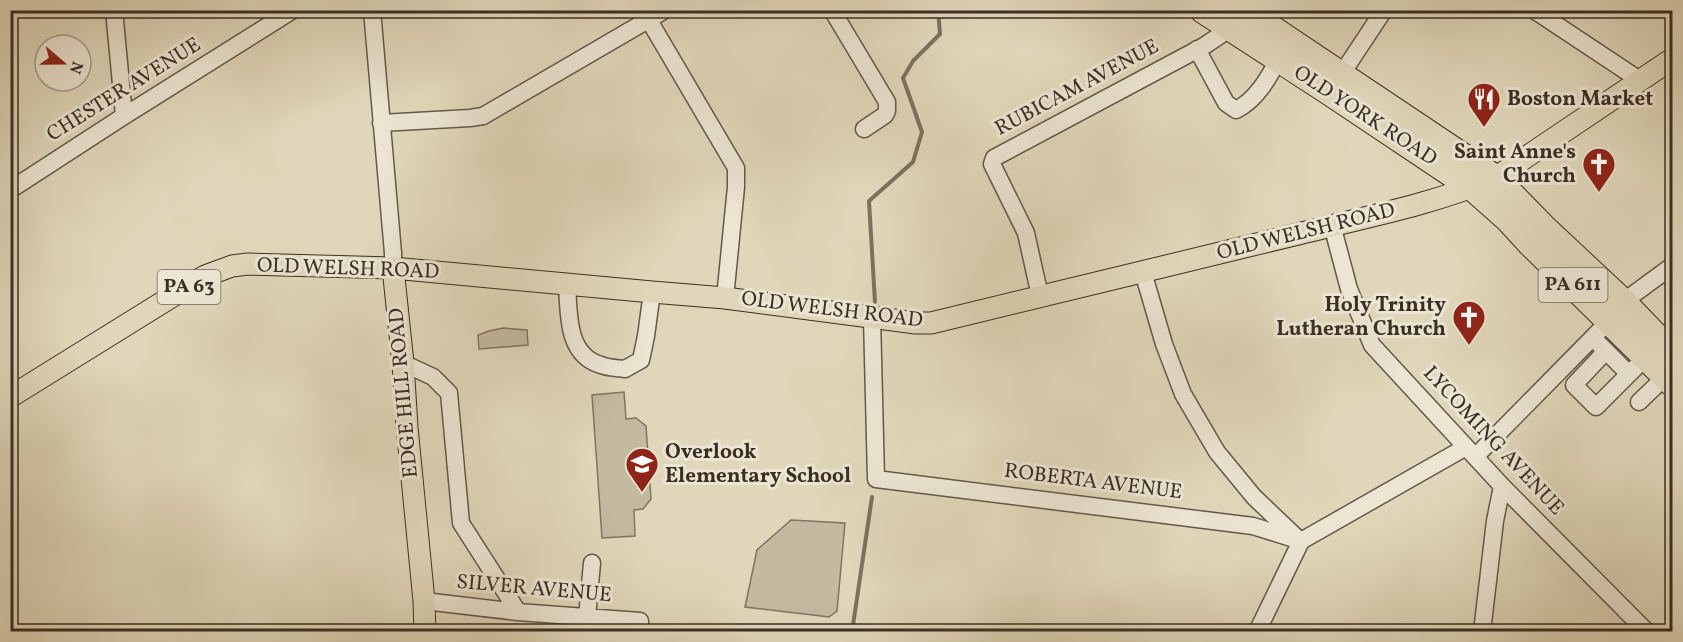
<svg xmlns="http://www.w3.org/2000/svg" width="1683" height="642" viewBox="0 0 1683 642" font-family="Vollkorn,serif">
<rect width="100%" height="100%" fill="#e0d7ba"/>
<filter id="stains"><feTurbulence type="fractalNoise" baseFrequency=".00333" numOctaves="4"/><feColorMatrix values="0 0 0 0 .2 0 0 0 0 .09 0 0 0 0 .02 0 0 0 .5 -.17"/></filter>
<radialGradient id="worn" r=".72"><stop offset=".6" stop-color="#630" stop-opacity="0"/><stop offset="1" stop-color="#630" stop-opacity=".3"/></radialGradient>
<path fill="#c4baa1" stroke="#807463" stroke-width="1.5" d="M503,328L527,330L528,345L479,349L478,335L489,331Z
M624,392L626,419L636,418L646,426L651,499L643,509L634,510L635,536L602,538L592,395Z
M791,520L845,523L837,611L829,617L745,607L757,550Z"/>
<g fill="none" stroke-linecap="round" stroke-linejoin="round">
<path stroke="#7c7260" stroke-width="4" d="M875,302L869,201L913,162L922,132L903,78L913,61L940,34L938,10
M852,632L872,497"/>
<defs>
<path id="minor" d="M114,10L124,116
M372,10L393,253V268
M643,10L736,168V187L725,298
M832,10L887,102V111L885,115L864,129
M1534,10L1641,81
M1197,49L1226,103L1236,110C1256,100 1268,79 1278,60
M1341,75L1384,10
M381,123L470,118L483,116L665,10
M10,190L124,116L293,10
M1332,225L1349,289L1372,345L1502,486L1647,632
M1143,272L1164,344L1183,394L1217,452L1254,497L1296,537
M567,284C569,313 566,355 601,365C608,368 617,368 625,369L641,360L646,336L652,292
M1040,296L1026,233L992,164L994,158L1204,46L1222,34L1233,20
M1623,302L1672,266
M872,317L876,479L1253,526L1301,541
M1599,344L1629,374
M1606,351L1574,385L1596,407L1646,357
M403,363L433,377L449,393L461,523L518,612
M1639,402L1666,376
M1475,457L1610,320
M424,601L518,612L640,621V632
M587,617L592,563
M1257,632L1301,541L1466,447
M1482,632L1495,521L1502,486"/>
<path id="major" d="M393,268L403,363L407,427L424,601L425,632
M10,397L205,276L232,266L248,264L393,268L652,292L725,298L916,323H931C1052,293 1173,265 1294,235C1361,218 1431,205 1495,178L1672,59"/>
<path id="highway" d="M1203,10L1328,91L1473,188L1508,219L1530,243L1672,383
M1244,10L1495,178L1545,229L1623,302L1672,353"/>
</defs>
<use href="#minor" stroke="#64594a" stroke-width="19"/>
<use href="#major" stroke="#3b2f25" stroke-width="23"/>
<use href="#highway" stroke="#3b2f25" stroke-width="28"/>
<use href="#minor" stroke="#ebe5d2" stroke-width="16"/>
<use href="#major" stroke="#e0d7ba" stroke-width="21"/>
<use href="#highway" stroke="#e0d7ba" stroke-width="26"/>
</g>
<defs>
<symbol id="restaurant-pin" viewBox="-11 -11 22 30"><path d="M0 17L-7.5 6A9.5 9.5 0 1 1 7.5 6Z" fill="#8f2418" stroke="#ebe5d2"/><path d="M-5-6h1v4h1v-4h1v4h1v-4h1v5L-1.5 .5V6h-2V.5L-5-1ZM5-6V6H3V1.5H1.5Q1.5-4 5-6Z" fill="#fff"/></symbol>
<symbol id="church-pin" viewBox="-11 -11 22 30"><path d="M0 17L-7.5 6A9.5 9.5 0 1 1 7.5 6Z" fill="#8f2418" stroke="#ebe5d2"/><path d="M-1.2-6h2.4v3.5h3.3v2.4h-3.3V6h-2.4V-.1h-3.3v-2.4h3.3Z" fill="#fff"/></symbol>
<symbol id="school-pin" viewBox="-11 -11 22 30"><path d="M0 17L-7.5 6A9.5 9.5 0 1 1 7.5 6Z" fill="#8f2418" stroke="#ebe5d2"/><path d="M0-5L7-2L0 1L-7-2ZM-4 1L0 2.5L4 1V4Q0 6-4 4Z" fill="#fff"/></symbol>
</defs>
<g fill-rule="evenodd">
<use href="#restaurant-pin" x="1465" y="80" width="38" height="52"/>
<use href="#church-pin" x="1580" y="145" width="38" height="52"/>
<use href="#church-pin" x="1450" y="298" width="38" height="52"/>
<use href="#school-pin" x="623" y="445" width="38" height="52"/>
</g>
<g text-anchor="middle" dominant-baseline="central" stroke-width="6" stroke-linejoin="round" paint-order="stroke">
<g fill="#ebe5d2" stroke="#706659" stroke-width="1.5">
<rect x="1538.5" y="268" width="69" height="34" rx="4.5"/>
<rect x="157.5" y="270" width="63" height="34" rx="4.5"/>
</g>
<g font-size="20" font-weight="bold" fill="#3b2f25">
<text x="1573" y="285">PA 611</text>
<text x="189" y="287">PA 63</text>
</g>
<g font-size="21" fill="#3b2f25" stroke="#ebe5d2">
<text transform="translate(1077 88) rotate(-28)">RUBICAM AVENUE</text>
<text transform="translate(124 90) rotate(-32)">CHESTER AVENUE</text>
<text transform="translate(1365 116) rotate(33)">OLD YORK ROAD</text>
<text transform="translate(1306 232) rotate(-14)">OLD WELSH ROAD</text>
<text transform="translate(348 269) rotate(2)">OLD WELSH ROAD</text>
<text transform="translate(832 310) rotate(7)">OLD WELSH ROAD</text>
<text transform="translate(404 393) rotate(-95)">EDGE HILL ROAD</text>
<text transform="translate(1493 441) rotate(47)">LYCOMING AVENUE</text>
<text transform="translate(1093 482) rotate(7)">ROBERTA AVENUE</text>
<text transform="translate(534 589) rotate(5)">SILVER AVENUE</text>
</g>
<g font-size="21" font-weight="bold" fill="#3b2f25" stroke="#ebe5d2" text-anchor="start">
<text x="1507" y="99">Boston Market</text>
<text x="1576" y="152" text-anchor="end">Saint Anne's<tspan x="1576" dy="24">Church</tspan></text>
<text x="1446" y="305" text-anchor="end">Holy Trinity<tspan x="1446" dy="24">Lutheran Church</tspan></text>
<text x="665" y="452">Overlook<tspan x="665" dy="24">Elementary School</tspan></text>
</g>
</g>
<rect width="1683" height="642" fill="none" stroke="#e0d7ba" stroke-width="36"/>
<rect x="12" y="12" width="1659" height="618" fill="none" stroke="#3b2f25" stroke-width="3"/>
<rect x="18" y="18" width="1647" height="606" fill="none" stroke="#3b2f25" stroke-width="1.5"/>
<g transform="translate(63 63) rotate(110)"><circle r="28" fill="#ebe5d2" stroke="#a59c8d" stroke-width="1.5"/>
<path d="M0-4.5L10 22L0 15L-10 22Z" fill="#8f2418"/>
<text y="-9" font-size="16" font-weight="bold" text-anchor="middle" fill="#3b2f25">N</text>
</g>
<rect width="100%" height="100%" filter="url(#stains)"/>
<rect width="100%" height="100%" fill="url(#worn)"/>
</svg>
